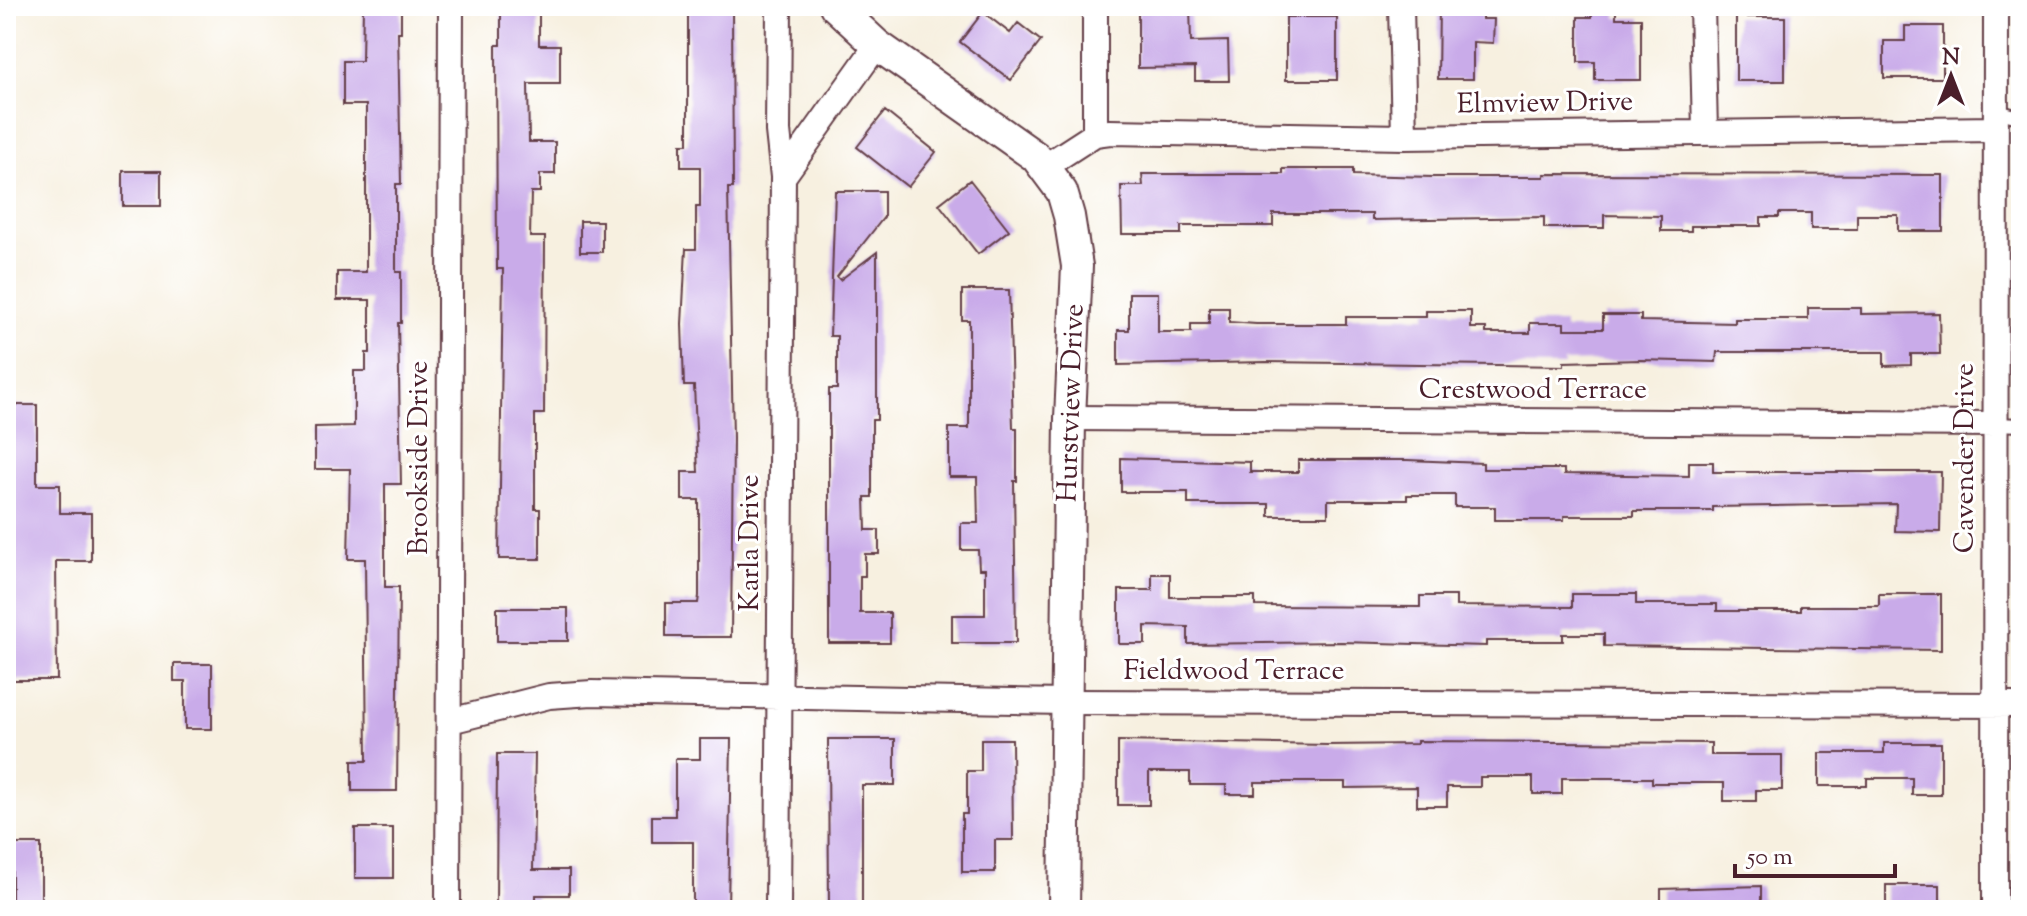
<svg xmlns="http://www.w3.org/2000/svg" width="2027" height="916" viewBox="0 0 2027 916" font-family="'Sorts Mill Goudy',serif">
<rect width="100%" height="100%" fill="#fff"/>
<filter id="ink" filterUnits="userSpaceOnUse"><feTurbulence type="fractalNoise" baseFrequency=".0125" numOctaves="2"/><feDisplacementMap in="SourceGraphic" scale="16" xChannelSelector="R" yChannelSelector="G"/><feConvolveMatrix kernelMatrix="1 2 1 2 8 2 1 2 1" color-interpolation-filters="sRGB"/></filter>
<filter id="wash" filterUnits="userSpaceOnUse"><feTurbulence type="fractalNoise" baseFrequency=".006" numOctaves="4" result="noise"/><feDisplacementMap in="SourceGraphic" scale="32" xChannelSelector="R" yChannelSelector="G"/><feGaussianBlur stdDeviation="1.8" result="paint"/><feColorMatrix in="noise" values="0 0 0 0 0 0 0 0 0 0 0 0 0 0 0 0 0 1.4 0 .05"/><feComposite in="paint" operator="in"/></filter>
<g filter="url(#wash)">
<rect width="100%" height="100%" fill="#f7f0e0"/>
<g id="blocks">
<path fill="#c9abe9" d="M363,6H401V32H398L401,184H396V272H401V323H398L401,484H385V587H399L397,791H352V761H367L365,559H348L350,469H315V427L354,426V371H366V353H370V300H337V272H366V105H343V61H362Z
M501,6H539V45H560V84H528L529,142H555V174H540V192H531L530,237H545L544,414H535V509H540V559H499L503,269H497L496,45H501Z
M688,6H732L733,188H728L733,438L731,637H666V603H698L699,596V500H682V472H698L694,386H684L682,324L686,249H696V207H700V167H681V144H688Z
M1138,6H1190L1191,42L1228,41L1229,81H1195V67L1138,68Z
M1439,6H1482V19H1494L1493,43L1473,42V79H1438Z
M1592,6H1616V18H1641V80H1595V62H1578V17H1592Z
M983,12L1010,33L1018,23L1041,41L1011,80L960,42Z
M1286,17H1337V80H1286Z
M1736,17H1785V81H1736Z
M1905,26H1943V78H1884V41H1905Z
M885,111L936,152L908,187L857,147Z
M1283,169H1353V175L1433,177H1544V174L1943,175V231H1898V215H1857V229H1811V213H1779V217H1761V226H1691V231H1661V216L1604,215V228H1544V217L1372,220V214H1273V226H1181V234H1122L1121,186H1143L1142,174H1283Z
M123,171H161V206H123Z
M970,180L1009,230L978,254L939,204Z
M835,191H884V217L837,277L840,280L877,252V420H872V497H865L866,530H879V554H865V576H860V613H890V643H829V389H837V336H830Z
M580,221H602V252H580Z
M962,290H1009L1013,428H1017V481H1014L1016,643H952V615H985V569H979L978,550H961V523H978L977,477H949V428H969V320H962Z
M1129,293H1158V332H1191V324H1209V308H1229V322L1256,324H1346V317H1426V311H1471V328H1486V333H1530V323H1564V329H1603V315H1641V321L1735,323V319H1808V308H1861V314L1939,313L1940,354H1911V365L1884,366V352H1717L1716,362L1641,360L1564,362V366L1266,362L1118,365V330H1129Z
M7,405H37V485H60V513H91V561H56L57,680H6Z
M1121,458L1250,462V472H1298V460H1407L1483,463V469H1564V474L1689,476V462H1713V472H1941L1940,532L1895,531L1896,504L1713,507V511H1634V516H1564V520H1495V507H1455V495H1407V500H1328V516H1269V504H1188V492H1121Z
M1152,574H1170V597H1255V606L1420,607V596H1456V606L1572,607V594H1636V604H1717V611H1801V606H1879V594H1941V650L1604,646V634H1563V641H1486V646L1342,642L1188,644V627L1145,626V644H1119V590H1152Z
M497,608H568V641H497Z
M174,664H212V729H185V681H174Z
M700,739H731L728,910H693V842H652V816H675V759H700Z
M828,739H895V785H862V910H829Z
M981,739H1012L1013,840H995V872H962V814H967V771H981Z
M1118,741L1327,745L1417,744V741L1711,743V755H1782V790H1756V801H1724V783H1652V778H1562V794H1533V777H1480V787H1447V806H1417V787L1345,788V782H1255V794H1226V785H1190V772H1149V805H1118Z
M1884,743H1941V795H1912V778H1867V786H1819V753H1884Z
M497,754H535L533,870H569V895H536V910H496Z
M355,828H393V878H355Z
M12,844H41V910H12Z
M1886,885H1940V910H1886Z
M1761,886V910H1661V889Z"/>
</g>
</g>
<g filter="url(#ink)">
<use href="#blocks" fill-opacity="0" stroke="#643e46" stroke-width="2"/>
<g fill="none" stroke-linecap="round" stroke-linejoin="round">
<defs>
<path id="service" d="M1995,110L2021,118
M1996,424L2021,425"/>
<path id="minor" d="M779,6L778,131L783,177
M1095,6V134
M1401,6L1404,137
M1702,6L1705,131
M1044,167L1095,134L1110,132L1404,137L1995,129
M1070,418L1996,424
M450,721L549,696L592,693L1066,702L2021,705
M448,910L451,6
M778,910L783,177L877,45
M1995,910L1996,6"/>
<path id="tertiary" d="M835,6L877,45L1036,157L1062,192L1069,216L1077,266L1070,418L1064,910"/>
</defs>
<use href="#service" stroke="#643e46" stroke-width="16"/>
<use href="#minor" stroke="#643e46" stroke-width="28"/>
<use href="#tertiary" stroke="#643e46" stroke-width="34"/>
<use href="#service" stroke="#fff" stroke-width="12"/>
<use href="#minor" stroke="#fff" stroke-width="24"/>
<use href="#tertiary" stroke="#fff" stroke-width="30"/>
</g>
</g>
<g text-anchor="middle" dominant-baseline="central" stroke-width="6" stroke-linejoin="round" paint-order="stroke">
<g font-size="28" fill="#4a1f2b" stroke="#fff">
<text transform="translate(1545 104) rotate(-1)">Elmview Drive</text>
<text x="1533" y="391">Crestwood Terrace</text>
<text transform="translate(1072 403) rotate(-88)">Hurstview Drive</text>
<text transform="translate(420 458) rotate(-90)">Brookside Drive</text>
<text transform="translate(1966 458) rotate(-90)">Cavender Drive</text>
<text transform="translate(751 543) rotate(-90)">Karla Drive</text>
<text x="1234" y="672">Fieldwood Terrace</text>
</g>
</g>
<rect width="2027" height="916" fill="none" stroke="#fff" stroke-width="32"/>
<g transform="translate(1951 76)" stroke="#ffffff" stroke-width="6" paint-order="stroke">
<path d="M0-6L14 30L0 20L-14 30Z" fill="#4a1f2b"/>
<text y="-12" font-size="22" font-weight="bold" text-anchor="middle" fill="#4a1f2b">N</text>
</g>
<path d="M1735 864v12h160v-12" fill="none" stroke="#4a1f2b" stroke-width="4"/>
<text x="1747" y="864" font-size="24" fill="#4a1f2b" stroke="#ffffff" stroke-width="6" paint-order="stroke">50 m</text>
</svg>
